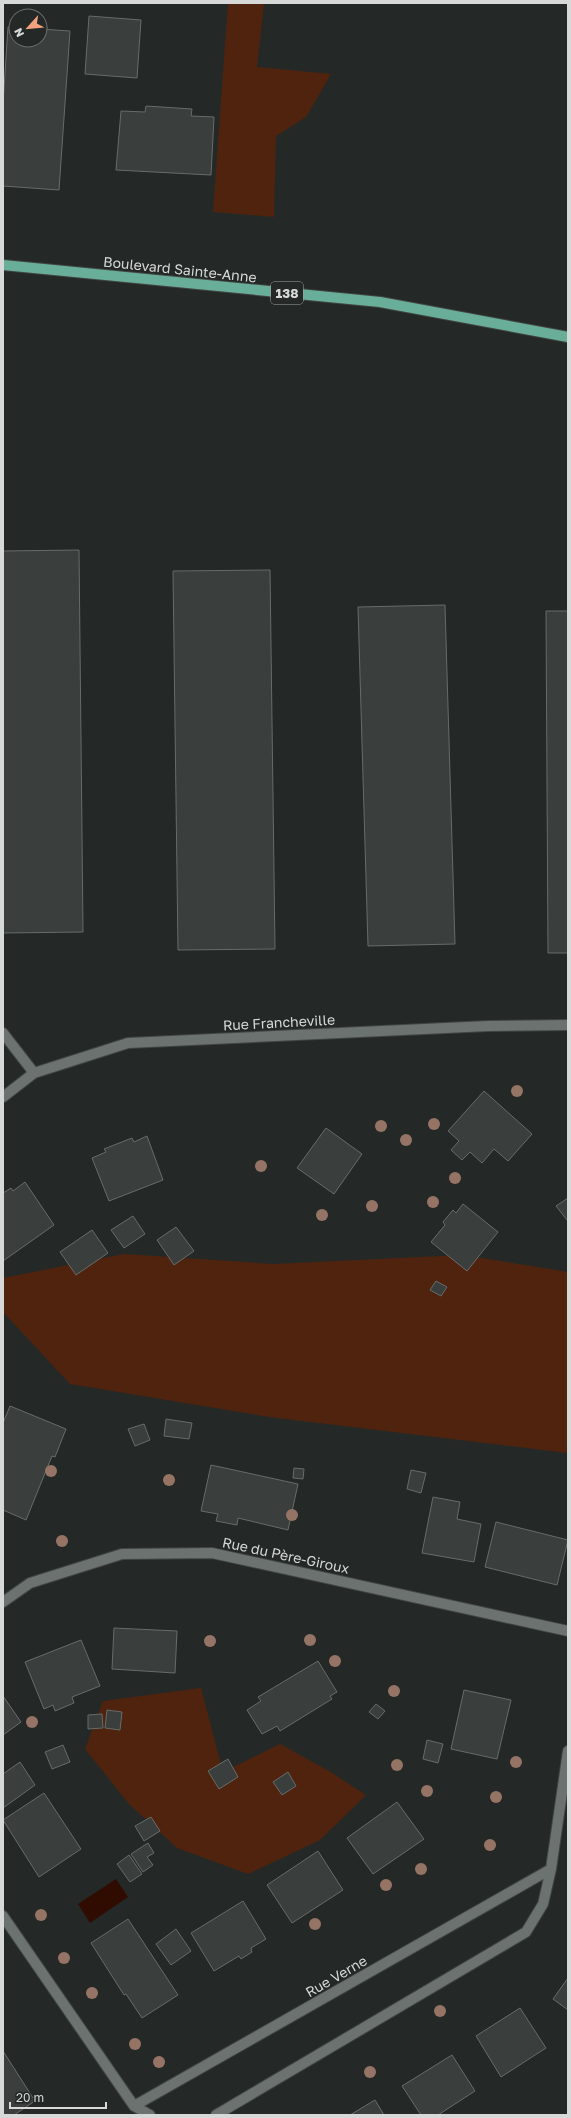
<svg xmlns="http://www.w3.org/2000/svg" width="571" height="2118" viewBox="0 0 571 2118" font-family="'Golos Text',sans-serif">
<rect width="100%" height="100%" fill="#242927"/>
<path fill="#50230e" d="M228,3H264L257,67L331,74L306,117L276,136L274,217L213,212Z
M124,1254L273,1264L463,1255L568,1272V1453L269,1417L70,1384L3,1312V1278Z
M201,1688L223,1772L280,1744L329,1771L366,1795L320,1840L248,1874L177,1848L129,1804L85,1749L103,1701Z"/>
<path fill="#300b00" d="M116,1879L128,1897L90,1923L78,1904Z"/>
<path fill="#3a3f3d" stroke="#666c6a" d="M89,16L141,20L137,78L85,74Z
M8,27H16V40H40V29L70,31L59,190L3,186V104Z
M146,106L192,109L191,116L214,117L211,175L116,170L121,111L145,112Z
M79,550L83,932L3,933V551Z
M270,570L275,949L178,950L173,571Z
M445,605L455,944L368,946L358,607Z
M546,611H568V953H548Z
M484,1091L532,1134L508,1161L494,1149L482,1163L470,1152L462,1160L451,1150L459,1141L448,1131Z
M326,1128L362,1154L334,1194L297,1168Z
M147,1136L163,1180L109,1201L92,1158L106,1152L104,1149L132,1138L134,1142Z
M25,1182L54,1225L3,1261V1193L11,1188L13,1191Z
M568,1198V1220H567L556,1206Z
M463,1204L498,1232L467,1271L431,1242L445,1225L443,1222L453,1210L456,1213Z
M133,1216L145,1234L124,1248L111,1230Z
M176,1227L194,1251L174,1265L157,1240Z
M92,1230L108,1253L76,1275L60,1252Z
M436,1281L447,1287L441,1296L430,1290Z
M10,1406L66,1429L55,1457L52,1456L26,1520L3,1510V1423Z
M166,1419L192,1423L189,1439L164,1436Z
M144,1424L150,1440L135,1446L128,1429Z
M211,1465L298,1484L288,1530L238,1518L237,1525L216,1521L218,1514L201,1511Z
M294,1468L304,1469L303,1479L293,1478Z
M411,1470L426,1473L421,1493L407,1489Z
M433,1497L460,1502L457,1519L481,1524L474,1562L422,1553Z
M496,1522L568,1540L557,1585L485,1567Z
M114,1628L177,1631L175,1673L112,1669Z
M81,1640L100,1686L72,1697L74,1703L55,1711L53,1705L44,1709L25,1662Z
M318,1661L337,1692L330,1696L332,1699L280,1731L277,1726L262,1734L247,1710L261,1701L258,1697Z
M464,1690L511,1700L497,1759L451,1749Z
M3,1696L21,1722L3,1735Z
M376,1704L385,1711L378,1719L369,1712Z
M107,1710L122,1712L120,1730L105,1728Z
M102,1714L103,1728L88,1729V1715Z
M427,1740L443,1744L438,1763L423,1759Z
M63,1745L70,1762L52,1769L45,1752Z
M228,1759L238,1777L219,1789L208,1771Z
M20,1762L35,1785L3,1808V1774Z
M288,1772L296,1786L282,1795L273,1782Z
M44,1793L81,1849L39,1877L3,1820Z
M397,1802L424,1839L373,1874L347,1838Z
M151,1817L160,1831L144,1841L135,1826Z
M148,1843L154,1853L147,1857L153,1865L143,1872L131,1854Z
M318,1851L343,1890L292,1923L267,1885Z
M129,1855L142,1874L130,1882L117,1864Z
M243,1901L266,1939L251,1948L252,1952L241,1959L239,1956L214,1971L191,1933Z
M128,1919L178,1995L142,2018L126,1994L124,1995L91,1943Z
M176,1929L191,1951L171,1965L156,1944Z
M568,1978V2010L553,1999Z
M520,2008L546,2048L501,2077L476,2036Z
M3,2051L35,2101L14,2115H3Z
M452,2055L475,2091L438,2115H421L402,2086Z
M375,2100L384,2115H350Z"/>
<g fill="none" stroke-linecap="round" stroke-linejoin="round">
<defs>
<path id="minor" d="M3,1033L34,1073
M3,1097L34,1073L128,1043L488,1026L568,1025
M3,1602L30,1583L122,1554L212,1553L568,1631
M3,1916L134,2106L150,2115
M134,2106L551,1869
M216,2115L526,1932L543,1904L551,1869L568,1751"/>
<path id="major" d="M3,265L380,302L568,337"/>
</defs>
<use href="#minor" stroke="#414644" stroke-width="12"/>
<use href="#major" stroke="#414644" stroke-width="12"/>
<use href="#minor" stroke="#6c7270" stroke-width="10"/>
<use href="#major" stroke="#69ae98" stroke-width="10"/>
</g>
<g fill="#967465">
<circle cx="517" cy="1091" r="6"/>
<circle cx="434" cy="1124" r="6"/>
<circle cx="381" cy="1126" r="6"/>
<circle cx="406" cy="1140" r="6"/>
<circle cx="261" cy="1166" r="6"/>
<circle cx="455" cy="1178" r="6"/>
<circle cx="433" cy="1202" r="6"/>
<circle cx="372" cy="1206" r="6"/>
<circle cx="322" cy="1215" r="6"/>
<circle cx="51" cy="1471" r="6"/>
<circle cx="169" cy="1480" r="6"/>
<circle cx="292" cy="1515" r="6"/>
<circle cx="62" cy="1541" r="6"/>
<circle cx="310" cy="1640" r="6"/>
<circle cx="210" cy="1641" r="6"/>
<circle cx="335" cy="1661" r="6"/>
<circle cx="394" cy="1691" r="6"/>
<circle cx="32" cy="1722" r="6"/>
<circle cx="516" cy="1762" r="6"/>
<circle cx="397" cy="1765" r="6"/>
<circle cx="427" cy="1791" r="6"/>
<circle cx="496" cy="1797" r="6"/>
<circle cx="490" cy="1845" r="6"/>
<circle cx="421" cy="1869" r="6"/>
<circle cx="386" cy="1885" r="6"/>
<circle cx="41" cy="1915" r="6"/>
<circle cx="315" cy="1924" r="6"/>
<circle cx="64" cy="1958" r="6"/>
<circle cx="92" cy="1993" r="6"/>
<circle cx="440" cy="2011" r="6"/>
<circle cx="135" cy="2044" r="6"/>
<circle cx="159" cy="2062" r="6"/>
<circle cx="370" cy="2072" r="6"/>
</g>
<g text-anchor="middle" dominant-baseline="central" stroke-width="3" stroke-linejoin="round" paint-order="stroke">
<rect fill="#242927" stroke="#a1a4a3" stroke-width="1" x="271" y="282" width="32" height="22" rx="3"/>
<g font-size="13" font-weight="bold" fill="#d6d9d8">
<text x="287" y="293">138</text>
</g>
<g font-size="14" fill="#d6d9d8" stroke="#242927">
<text transform="translate(180 269) rotate(6)">Boulevard Sainte-Anne</text>
<text transform="translate(279 1022) rotate(-3)">Rue Francheville</text>
<text transform="translate(286 1555) rotate(12)">Rue du Père-Giroux</text>
<text transform="translate(336 1976) rotate(-30)">Rue Verne</text>
</g>
</g>
<rect width="571" height="2118" fill="none" stroke="#d6d9d8" stroke-width="8"/>
<g transform="translate(28 28) rotate(243)"><circle r="19" fill="#242927" stroke="#6b6f6e"/>
<path d="M0-3L7 15L0 10L-7 15Z" fill="#f2a17e"/>
<text y="-6" font-size="11" font-weight="bold" text-anchor="middle" fill="#d6d9d8">N</text>
</g>
<path d="M10 2102v6h96v-6" fill="none" stroke="#d6d9d8" stroke-width="2"/>
<text x="16" y="2102" font-size="12" fill="#d6d9d8" stroke="#242927" stroke-width="3" paint-order="stroke">20 m</text>
</svg>
